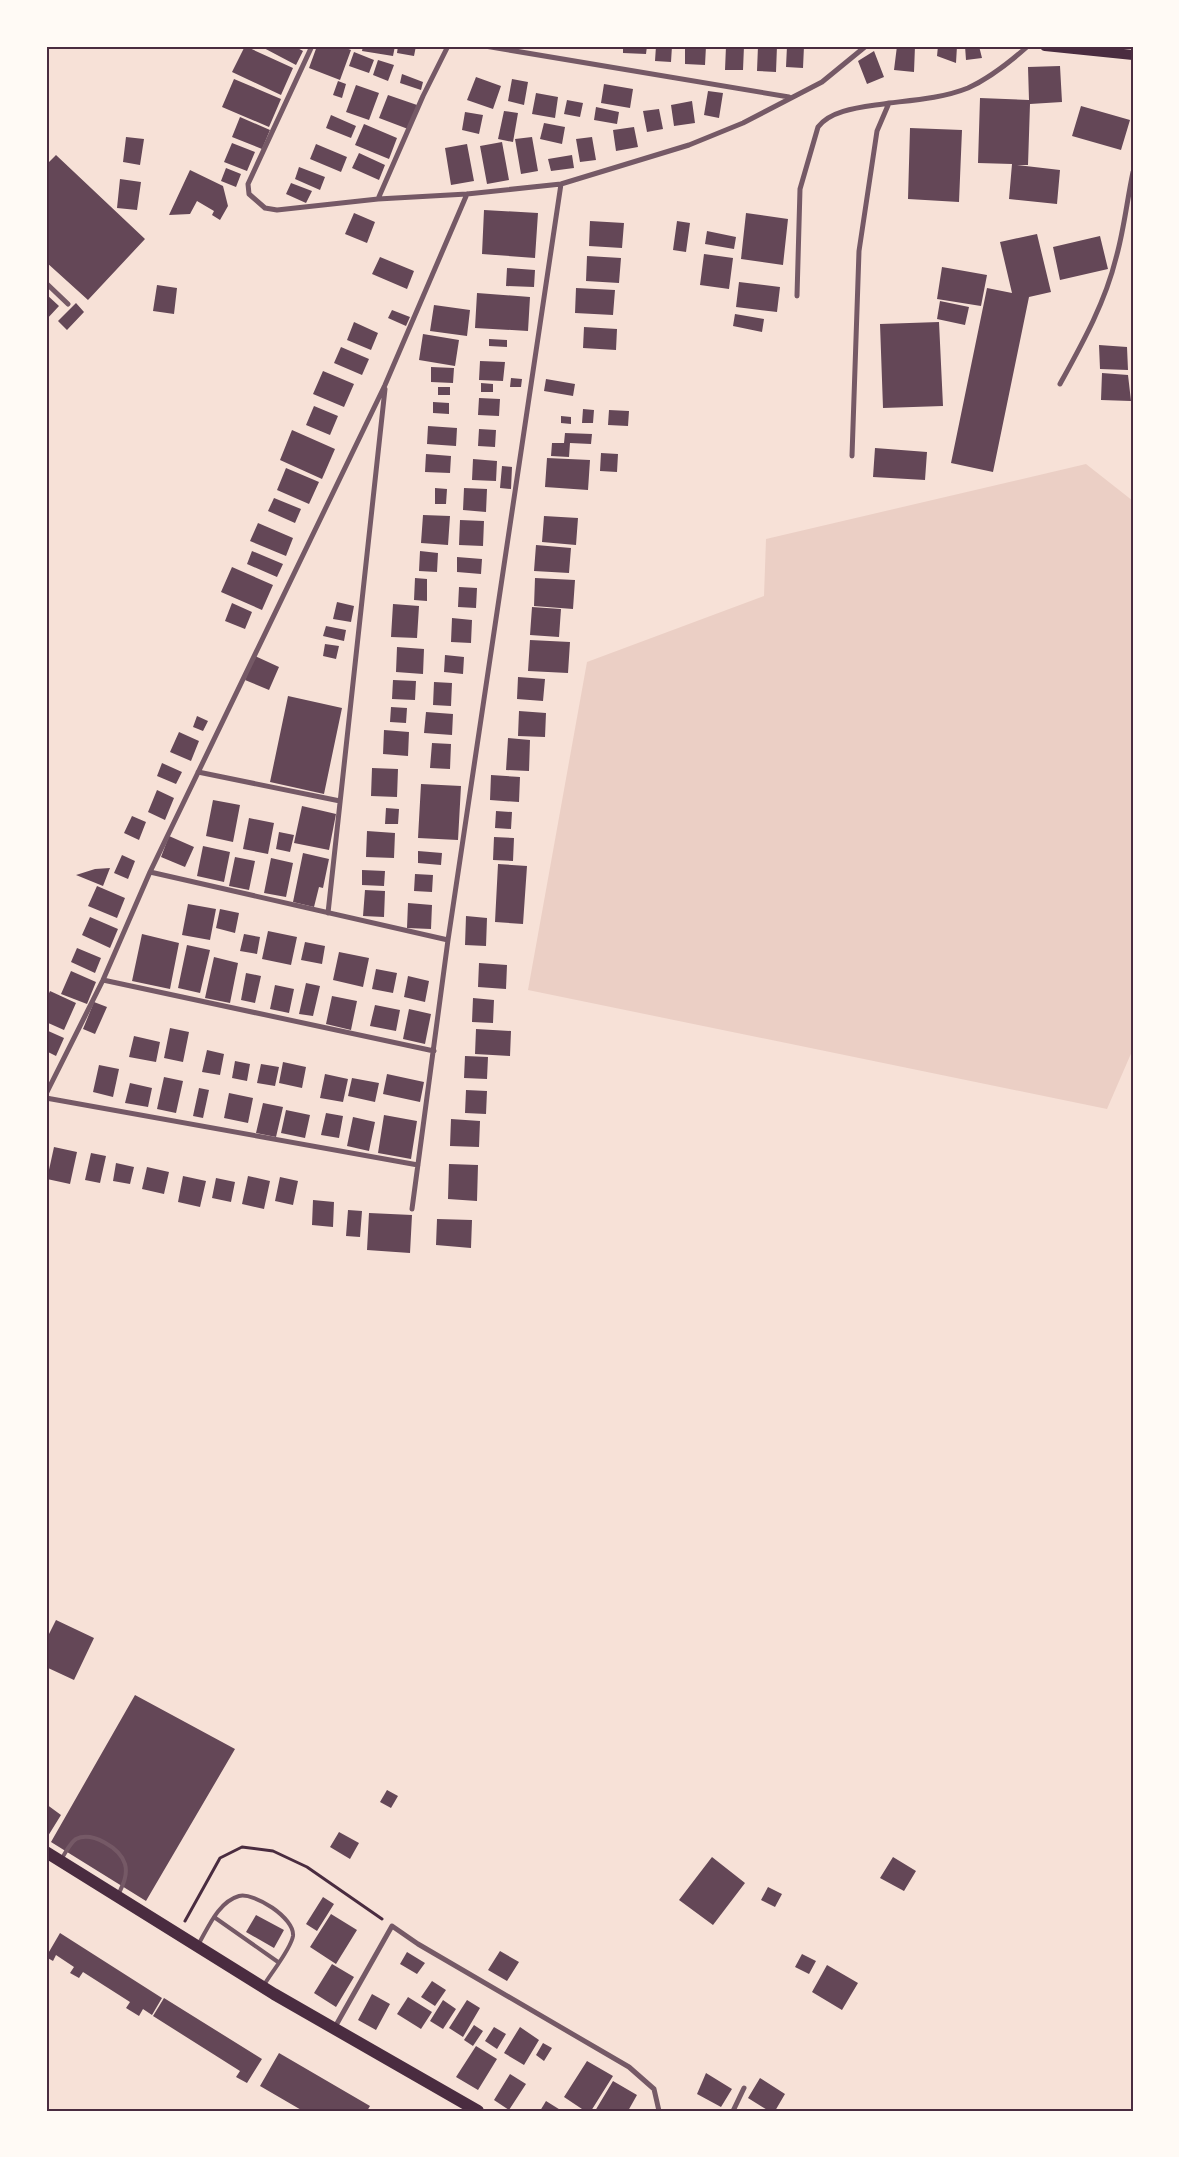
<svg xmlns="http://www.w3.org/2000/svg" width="1179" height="2157" viewBox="0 0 1179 2157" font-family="Quicksand,sans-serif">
<rect width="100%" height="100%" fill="#f7e1d7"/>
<path fill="#ebcfc5" d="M1086,464L1133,501V1049L1107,1109L528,990L587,662L764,596L766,539Z"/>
<path fill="#644757" d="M245,46L293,68L281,95L232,72Z
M260,46H294L303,51L296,65Z
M317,46H341L351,50L340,80L309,68Z
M363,46H395L393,56L362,51Z
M398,46H416L414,56L397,53Z
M623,46H647L646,54L623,53Z
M656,46H672L671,62L655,61Z
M685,46H706L705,65L685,64Z
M726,46H744L743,70H725Z
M758,46H777L776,72L757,71Z
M787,46H804L803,68L786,67Z
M897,46H915L914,72L894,70Z
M938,46H957L956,63L937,56Z
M965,46H979L982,58L966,60Z
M874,51L884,77L867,84L858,61Z
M354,52L374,60L369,73L349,66Z
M378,60L394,65L388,81L373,75Z
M1060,66L1062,102L1030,104L1028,165H1017L1060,170L1057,204L1009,199L1012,164L978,163L980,98L1029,100L1028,67Z
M402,74L423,82L421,90L400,83Z
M476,77L501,86L493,109L467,100Z
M234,79L281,99L269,127L222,107Z
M512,79L528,82L524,105L508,101Z
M338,81L346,84L342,98L333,95Z
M604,84L633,89L630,108L601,103Z
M356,85L379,93L369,120L346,112Z
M708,91L723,93L719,118L704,115Z
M536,93L558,97L555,118L532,114Z
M388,95L417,105L408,129L379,118Z
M567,100L583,103L580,117L564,114Z
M692,101L695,123L674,126L671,105Z
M1081,106L1130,120L1121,150L1072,136Z
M596,107L619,112L617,124L594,120Z
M659,109L663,129L647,132L643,111Z
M504,111L518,113L513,142L498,139Z
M465,112L483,115L479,134L462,130Z
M331,115L356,126L351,138L326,128Z
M240,117L270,130L262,149L232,137Z
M544,123L565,127L562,144L540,139Z
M364,124L397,138L389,159L355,145Z
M634,127L638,147L616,151L613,130Z
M910,128L962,130L959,202L908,199Z
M126,137L144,139L140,165L123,162Z
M532,137L538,171L521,174L515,139Z
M592,137L596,160L580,162L576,139Z
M502,142L509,180L487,184L480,146Z
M232,143L255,152L247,171L224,162Z
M316,144L347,157L341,172L310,159Z
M467,144L474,181L451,185L445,148Z
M359,153L385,165L379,180L352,168Z
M56,155L145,239L88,300L46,262V165Z
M572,155L574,168L551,171L548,159Z
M299,167L325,177L320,190L295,179Z
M226,168L241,174L236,187L221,181Z
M190,170L223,186L228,206L220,220L212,215L214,211L197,201L190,214L169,215Z
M120,179L141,182L137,210L117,208Z
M291,183L312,191L306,203L286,194Z
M484,210L538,213L535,258L482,254Z
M354,213L375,222L367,243L345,234Z
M746,213L788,219L783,265L741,259Z
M590,221L624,223L622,248L589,246Z
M677,221L690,223L686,252L673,250Z
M707,231L736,237L734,249L705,244Z
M1037,234L1051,292L1029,297L993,472L951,463L987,288L1012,293L1000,242Z
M1100,236L1108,269L1060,280L1053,247Z
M704,254L733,258L729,289L700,285Z
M587,256L621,258L619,283L586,281Z
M380,257L414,271L407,289L372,274Z
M942,267L987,275L981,306L937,299Z
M507,268L535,270L534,287L506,286Z
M739,282L780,287L777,312L736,307Z
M157,285L177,288L174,314L153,311Z
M576,288L615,290L613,315L575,313Z
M477,293L530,297L528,331L475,328Z
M46,294L59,306L46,320Z
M940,301L969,307L965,325L937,319Z
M76,303L84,312L67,330L58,321Z
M434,305L470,310L467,336L430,331Z
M392,310L410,317L406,326L388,318Z
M735,314L764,319L762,332L733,326Z
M354,322L378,333L371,350L347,340Z
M939,322L943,406L883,408L880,324Z
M584,327L617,329L616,350L583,348Z
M423,334L459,340L455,366L419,360Z
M489,339L507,340V347L489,346Z
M1099,345L1127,347L1128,370L1100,369Z
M341,347L369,359L362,375L334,363Z
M480,361L505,362L503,381L479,380Z
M431,367L454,368L453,383L431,382Z
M323,371L354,384L344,407L313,394Z
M1102,373L1128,375L1131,401L1101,400Z
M511,378L522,379L521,387H510Z
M546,379L575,384L573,396L544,391Z
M481,383L493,384V392H481Z
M438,387H450V395H438Z
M479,398L500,399L499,416L478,415Z
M433,402L449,403V414L433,413Z
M314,406L338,416L330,435L306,425Z
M583,409L594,410L593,423H582Z
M609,410L629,411L628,426L608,425Z
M561,416L571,417V424L561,423Z
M428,426L457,428L456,446L427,444Z
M479,429L496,430L495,447L478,446Z
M292,430L335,449L322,479L280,460Z
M565,433L592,434L591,444L570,443L569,457L551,456L552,443H564Z
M875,448L927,452L925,480L873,477Z
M601,453L618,454L617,472L600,471Z
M426,454L451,456L450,473L425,472Z
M547,458L590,460L588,490L545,487Z
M473,459L497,461L496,481L472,480Z
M502,466L512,467L511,489L500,488Z
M286,468L319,482L309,504L277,490Z
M435,488L447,489L446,504H435Z
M464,488L487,489L486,512L463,510Z
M274,498L301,509L295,523L268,511Z
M423,515L450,516L448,545L421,543Z
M544,516L578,518L576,545L542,542Z
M460,520L484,521L483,546L459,545Z
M258,523L293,538L286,556L250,541Z
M536,545L571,548L569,573L534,571Z
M252,551L283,564L277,577L247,564Z
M420,551L438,553L437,572L419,571Z
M457,557L482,559L481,574L457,572Z
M232,567L273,585L262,610L221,592Z
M415,578L427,579V601L414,600Z
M535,578L575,580L573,609L534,606Z
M459,587L477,588L476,608L458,607Z
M337,602L354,606L351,622L333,619Z
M232,603L252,612L245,629L225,621Z
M393,604L419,606L417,638L391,637Z
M532,607L561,609L559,637L530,635Z
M452,618L472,620L471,643L451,642Z
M326,626L346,630L344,641L323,636Z
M530,640L570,642L568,673L528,671Z
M325,644L339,646L336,659L323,656Z
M397,647L424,649L423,674L396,672Z
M445,655L464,657L463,674L444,672Z
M255,656L279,667L269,690L245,680Z
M518,677L545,679L543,701L517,699Z
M393,680L416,681L415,700L392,699Z
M434,682L452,683L451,706L433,705Z
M288,696L342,708L324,794L270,782Z
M391,707L407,708L406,723L390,722Z
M519,711L546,713L545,737L518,736Z
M426,712L453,714L452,735L424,733Z
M197,716L208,721L203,731L193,727Z
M384,730L409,732L408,756L383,754Z
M179,732L199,741L191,761L170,752Z
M508,738L530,740L529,771L506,770Z
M432,743L451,744L450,769L430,768Z
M162,763L182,772L176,784L157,776Z
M372,768L398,769L397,797L371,796Z
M491,775L520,777L519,802L490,800Z
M421,784L461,786L458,840L418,838Z
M157,790L174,798L165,820L148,812Z
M213,800L240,805L233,842L206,836Z
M302,806L336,814L329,850L294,843Z
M386,808L399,809L398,824H385Z
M496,811L512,812L511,829L495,828Z
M132,816L146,822L139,840L124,833Z
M249,818L274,823L268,854L243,849Z
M367,831L395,833L394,858L366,857Z
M279,832L294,835L290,852L276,849Z
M169,836L194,847L185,867L161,857Z
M494,837L514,838L513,861L493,860Z
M203,846L230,852L224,882L197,876Z
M418,851L442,853L441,865L418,863Z
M303,853L329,859L323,888L319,887L314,907L293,902Z
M122,855L135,861L128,879L114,873Z
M235,857L255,861L249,890L229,886Z
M271,858L293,863L286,897L264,893Z
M498,864L527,866L523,924L495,922Z
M110,868L103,886L76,875L95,869Z
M362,870L385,871L384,886L362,885Z
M415,874L433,875L432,892L414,891Z
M97,886L125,898L117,918L88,906Z
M365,890L385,891L384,917L363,916Z
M408,903L432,905L431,929L407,928Z
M188,904L216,909L210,940L182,935Z
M220,909L239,913L235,933L216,928Z
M466,916L487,918L486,946L465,945Z
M90,917L118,929L110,948L82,935Z
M268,931L297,937L291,965L262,959Z
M142,934L179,943L170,989L132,981Z
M244,934L260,937L257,954L240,951Z
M305,942L325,946L322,964L301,960Z
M187,945L210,950L200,993L178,988Z
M77,948L101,958L95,973L71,962Z
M339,952L369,958L363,987L333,980Z
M214,957L238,963L230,1003L205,998Z
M479,963L507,965L506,989L478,987Z
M376,969L397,973L393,993L372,989Z
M71,971L96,982L87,1004L61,994Z
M246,973L261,976L255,1003L241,1000Z
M408,976L429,981L425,1002L404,997Z
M306,983L320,986L313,1016L299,1014Z
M275,985L294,989L289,1013L270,1009Z
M50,991L76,1003L64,1030L46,1022V1000Z
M332,996L357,1001L351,1030L326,1024Z
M473,998L494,1000L493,1023L472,1022Z
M94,1002L107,1007L95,1034L83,1029Z
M375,1005L400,1010L396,1031L370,1026Z
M409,1009L431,1014L425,1044L403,1039Z
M170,1028L189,1032L183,1062L164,1058Z
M476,1029L511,1031L510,1056L475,1054Z
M46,1030L64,1038L56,1056L46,1051Z
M134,1036L160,1042L156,1062L129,1057Z
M207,1050L224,1054L220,1075L202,1072Z
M465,1056L488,1057L487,1079L464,1078Z
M235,1061L250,1064L247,1081L232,1078Z
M283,1062L306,1067L302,1088L279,1083Z
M261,1064L279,1067L275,1086L257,1083Z
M99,1065L119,1069L113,1097L93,1092Z
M325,1074L348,1079L343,1102L320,1098Z
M387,1074L424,1082L420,1102L383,1094Z
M164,1077L183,1081L176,1113L157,1109Z
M352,1078L379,1083L375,1102L348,1096Z
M130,1083L152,1088L148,1107L125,1103Z
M199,1088L209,1090L203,1118L193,1116Z
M466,1090L487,1091L486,1114L465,1113Z
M229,1093L253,1098L248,1123L224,1118Z
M263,1103L283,1107L276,1137L256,1133Z
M286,1110L310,1115L305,1138L281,1133Z
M326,1113L343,1116L339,1138L321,1135Z
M384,1115L417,1121L411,1159L378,1153Z
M353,1117L375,1122L369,1151L347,1146Z
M451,1119L480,1121L479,1147L450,1146Z
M54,1147L77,1152L70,1184L47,1179Z
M91,1153L106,1156L100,1183L85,1180Z
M116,1163L134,1167L130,1184L113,1181Z
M449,1164L478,1165L477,1201L448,1199Z
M147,1167L169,1172L164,1194L142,1189Z
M183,1176L206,1181L200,1207L178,1202Z
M248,1176L270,1181L264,1209L242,1204Z
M280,1177L298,1181L293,1205L275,1201Z
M216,1178L235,1182L231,1202L212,1198Z
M313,1200L334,1202L333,1227L312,1225Z
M348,1210L362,1211L360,1237L346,1236Z
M369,1213L412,1215L410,1253L367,1250Z
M437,1219L472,1220L471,1248L436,1245Z
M56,1620L94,1638L74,1680L46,1667V1640Z
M135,1695L235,1749L146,1901L51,1842Z
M387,1790L398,1796L391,1808L380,1802Z
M46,1804L61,1815L48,1836L46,1835Z
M339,1832L359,1843L350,1859L330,1847Z
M712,1857L745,1883L713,1925L679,1900Z
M893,1857L916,1871L904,1891L880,1878Z
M768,1887L782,1894L775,1907L761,1900Z
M323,1897L334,1904L317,1931L306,1924Z
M331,1914L357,1930L336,1964L310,1947Z
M256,1915L284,1930L274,1948L246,1932Z
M60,1933L162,1998L152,2015L143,2009L139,2016L126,2008L130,2002L83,1972L79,1978L70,1973L74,1967L56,1955L53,1961L46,1957Z
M500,1951L519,1962L507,1981L488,1970Z
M407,1952L425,1963L417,1974L400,1964Z
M802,1954L816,1961L809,1974L795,1967Z
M332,1964L354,1977L336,2007L314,1993Z
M827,1965L858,1983L842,2010L812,1992Z
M432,1981L446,1990L435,2006L421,1997Z
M372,1994L390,2004L376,2030L358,2020Z
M408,1997L432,2012L421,2029L397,2014Z
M164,1998L262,2059L247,2083L236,2077L240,2071L153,2016Z
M443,2000L456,2009L443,2029L430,2021Z
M467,2000L480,2008L463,2037L449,2028Z
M474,2025L483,2031L473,2046L464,2040Z
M494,2027L506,2034L497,2049L485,2041Z
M520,2027L539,2040L524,2065L504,2053Z
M543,2043L552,2048L544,2061L536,2055Z
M476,2046L497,2059L478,2090L456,2077Z
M279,2053L370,2106L367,2111H303L260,2086Z
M587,2061L613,2076L591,2111H585L564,2097Z
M706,2073L732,2089L721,2107L697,2094Z
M510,2074L526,2084L509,2110L494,2100Z
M760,2078L785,2094L775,2111H769L748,2098Z
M613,2081L637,2095L628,2111H595Z
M546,2101L562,2111H540Z"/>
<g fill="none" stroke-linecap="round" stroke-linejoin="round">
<path stroke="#4a2c40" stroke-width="3" d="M185,1921L220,1858L242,1847L273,1851L307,1867L382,1919"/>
<path stroke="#755966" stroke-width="4" d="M62,1858C66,1852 70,1843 76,1839C92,1831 120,1848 125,1864C128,1875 123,1885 118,1895
M214,1917L278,1962
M198,1945C208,1928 218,1902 239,1896C254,1892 295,1918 293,1936C291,1949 271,1973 264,1985"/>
<path stroke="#755966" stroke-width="5" d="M312,46L248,184L249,194L265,208L277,210L378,199L467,194L561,184L689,145L743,123L822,82L866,46
M485,46L789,97
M889,103C915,100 943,98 968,88C990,78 1010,62 1028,46
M378,199L423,96L448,46
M46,283L68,304
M797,296L800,189L818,127C832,108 867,107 889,103L877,131L859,251L852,456
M1060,384C1082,344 1105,303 1116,258C1124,230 1127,200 1133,172
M198,772L340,801
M150,872L448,940
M328,913L385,389
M103,980L434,1051
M46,1094L103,980L150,872L385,385L467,194
M46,1098L418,1165
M412,1209L448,940L561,184
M335,2027L392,1926L418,1944L629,2067L654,2089L659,2111
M733,2111L744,2088"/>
<path stroke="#4a2c40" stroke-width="10" d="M1045,46L1133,55"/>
<path stroke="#4a2c40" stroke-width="12" d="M46,1852L274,1994L478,2111"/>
</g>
<rect width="1179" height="2157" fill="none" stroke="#fffaf5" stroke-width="95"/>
<rect x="48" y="48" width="1084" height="2062" fill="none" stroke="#4a2c40" stroke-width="2"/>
</svg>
